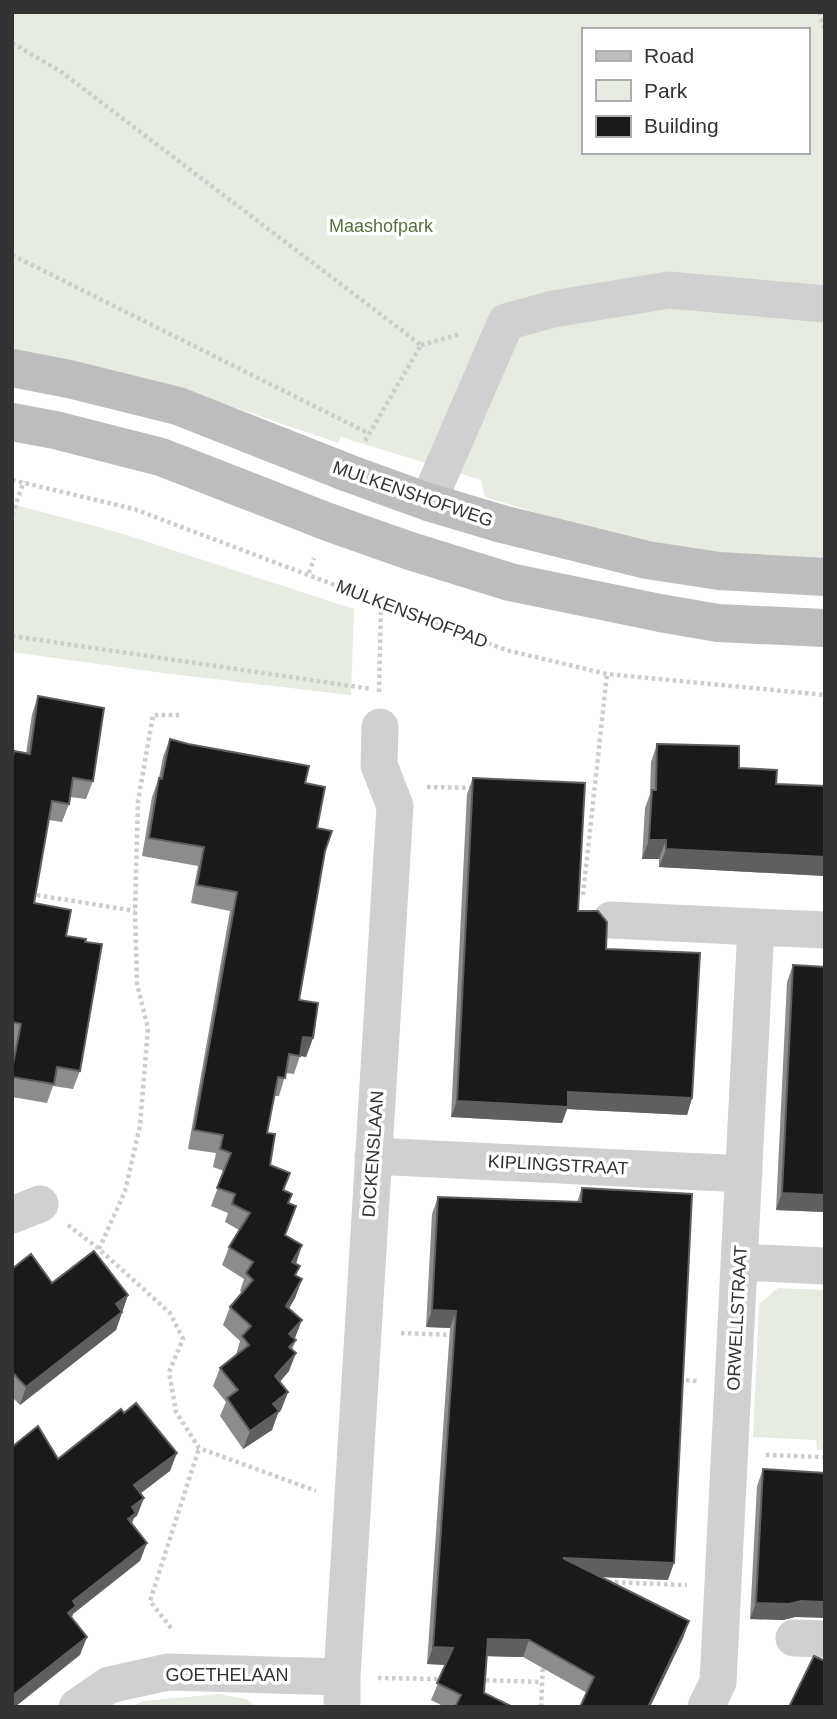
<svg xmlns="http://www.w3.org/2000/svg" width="837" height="1719" viewBox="0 0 837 1719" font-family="Arial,sans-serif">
<rect width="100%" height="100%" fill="#fff"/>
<path fill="#e6ecdf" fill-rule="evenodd" d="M12,12H825V569L618,538L485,497L481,480L341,437L338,443L172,386L12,355ZM583,30H807V152H583Z
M12,504L117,532L354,609L351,695L163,673L12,652Z
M778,1288L825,1290V1450H817L816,1440L753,1437L759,1304Z
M219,1694L246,1699L258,1707H129L144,1701Z"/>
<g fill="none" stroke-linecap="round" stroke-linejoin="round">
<path stroke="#cdcdcd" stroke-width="4.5" stroke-dasharray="3.5 3.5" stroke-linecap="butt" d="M819,12L825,31
M12,43L60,71L421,345L365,441
M12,255L368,433
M421,345L461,334
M12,480L134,509L506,650L607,674L825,695
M12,515L24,481
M309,573L314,558
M12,636L372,689
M379,692L381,603
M427,787L475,788
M30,894L135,911
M583,895L607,674
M68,1225L99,1249L170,1313L183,1339L169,1372L176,1412L199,1448L316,1491
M99,1249L125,1191L140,1126L148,1028L137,984L135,911L138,801L153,715H179
M401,1333L455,1335
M679,1380L698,1381
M766,1455L825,1457
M608,1582L687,1585
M171,1628L150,1601L199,1448
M378,1678L442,1679
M479,1680L542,1682
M541,1707L543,1662"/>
<path stroke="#d0d0d0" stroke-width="37" d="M428,502L506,322L553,309L669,290L825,304
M611,920L756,927
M373,1156L744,1174
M12,1215L40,1204
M739,1262L825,1266
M794,1638L825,1639
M77,1707L109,1685L168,1672L342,1677
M342,1707V1677L395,806L379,765L380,727
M706,1707L718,1682L756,927L825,930"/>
<path stroke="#bdbdbd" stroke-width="38" d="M12,368L69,379L178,406L348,473L428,502L502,524L647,560L719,571L825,577
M12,422L55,430L161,457L328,522L410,551L510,582L660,613L718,623L825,628"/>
</g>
<path fill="#8c8c8c" d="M38,696L93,781L86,799L70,797L69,804L62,822L49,820L34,903L66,936L80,1071L73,1089L53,1086L47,1103L12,1097V1052L14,1042H12V756L14,751L26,754L32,714Z
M170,739L305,783L317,828L325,851L299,1000L313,1038L306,1057L300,1056L294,1074L286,1073L279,1096H274L267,1133L270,1165L288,1203L285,1235L296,1264V1276L302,1279L295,1298L289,1308L295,1339L296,1340L292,1350L289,1371L280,1382L288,1392L281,1410L278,1413L272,1430L243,1449L220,1416L226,1402L213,1386L220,1368L236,1355L240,1341L223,1325L230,1307L242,1293L240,1291L244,1279L222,1265L229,1247L239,1230L225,1222L228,1213L211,1206L224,1171L213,1167L216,1153L188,1149L230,911L191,903L198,866L142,856L152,797L159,778L163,757Z
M657,744L739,768L776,784L825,786V876L659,867V859H642L645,808L650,794L651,762Z
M473,778L606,949L692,1098L687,1115L567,1109L562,1123L451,1117L467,794Z
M793,965L825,967V1212L776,1210L787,982Z
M582,1188L668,1580L601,1577L689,1621L683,1638L650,1707H580L587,1693L523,1657L487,1656L484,1693L513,1707H445L431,1700L446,1665L427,1664L450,1328L426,1327L432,1214L438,1197L577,1202Z
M12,1269L52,1283L128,1295L116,1330L20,1405L12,1397Z
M763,1469L795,1617L783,1620L750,1619L757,1486Z"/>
<path fill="#5f5f5f" d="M649,840H666L659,859H642Z
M666,849L825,857V876L659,867Z
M303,1037L313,1038L306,1057L297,1055Z
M568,1092L692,1098L687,1115L567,1109L562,1123L451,1117L457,1101Z
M782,1193L825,1195V1212L776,1210Z
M302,1245L296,1264L292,1262Z
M302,1279L295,1298L280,1324L286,1306Z
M128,1295L116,1330L20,1405L26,1387L116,1304Z
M432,1310L456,1311L450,1328L426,1327Z
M302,1320L295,1338L283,1353L289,1334Z
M296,1353L289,1371L269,1394L275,1376Z
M288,1392L281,1410L278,1413L272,1430L243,1449L250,1431L273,1404Z
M177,1453L170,1471L128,1503L134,1485Z
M144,1498L137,1516L134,1518L129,1531L122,1537L132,1507Z
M147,1543L140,1561L73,1614L70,1624L69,1612L73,1601Z
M563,1558L674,1563L668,1580L557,1575Z
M801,1601L825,1602V1618L795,1617L783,1620L750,1619L756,1603Z
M689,1621L683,1638L650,1707H648Z
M87,1637L80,1655L15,1707H12V1696Z
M488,1639L529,1640L523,1657L482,1656Z
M433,1647L453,1648L447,1665L427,1664Z"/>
<path fill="#1a1a1a" stroke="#5f5f5f" stroke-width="2" d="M38,696L104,708L93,781L73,778L69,804L52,801L34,903L71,910L66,936L86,939L85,942L102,944L80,1071L57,1067L54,1084L12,1077V1069L21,1024L12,1022V762L14,751L30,754Z
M170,739L188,744L309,766L305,783L325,787L317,828L332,831L325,851L299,1000L318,1003L313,1038L303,1037L300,1056L289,1054L285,1078L278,1077L267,1133L275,1134L270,1165L290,1173L283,1190L292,1194L288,1203L296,1206L285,1235L302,1245L292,1262L300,1266L295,1275L302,1279L286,1306L302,1320L289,1334L296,1340L289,1347L296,1353L275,1376L288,1392L273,1404L279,1411L250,1431L227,1398L238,1390L220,1368L249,1345L242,1336L251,1326L230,1307L253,1280L246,1273L253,1262L229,1247L250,1213L232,1204L235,1194L217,1188L231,1153L220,1149L223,1135L194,1130L237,892L197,885L204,847L149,838L159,778L162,779Z
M657,744L739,746V768L777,770L776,784L825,786V857L666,849V840H649L652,790H656Z
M473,778L585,783L578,911H598L607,922L606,949L700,953L692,1098L568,1092V1107L457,1101Z
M793,965L825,967V1195L782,1193Z
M582,1188L692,1194L674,1563L563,1558L689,1621L648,1707H580L594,1677L529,1640L488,1639L484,1693L513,1707H455L461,1695L437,1683L453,1648L433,1647L456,1311L432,1310L438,1197L581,1202Z
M94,1251L128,1295L116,1304L122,1312L26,1387L12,1372V1269L31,1254L52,1283Z
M136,1403L177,1453L134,1485L144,1498L132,1507L136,1513L128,1519L147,1543L73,1601L76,1606L68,1613L87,1637L12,1696V1447L38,1426L58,1459L121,1409L124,1413Z
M763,1469L825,1473V1602L801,1601L789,1604L756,1603Z
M814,1656L825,1661V1707H789Z"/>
<g text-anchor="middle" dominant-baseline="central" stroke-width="7" stroke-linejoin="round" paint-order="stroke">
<g font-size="18" fill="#56703f" stroke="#fff">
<text x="381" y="226">Maashofpark</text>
</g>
<g font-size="18" fill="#333" stroke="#fff">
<text transform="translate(413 494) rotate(19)">MULKENSHOFWEG</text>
<text transform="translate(412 614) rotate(21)">MULKENSHOFPAD</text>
<text transform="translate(373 1154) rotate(-86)">DICKENSLAAN</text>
<text transform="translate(558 1165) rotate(3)">KIPLINGSTRAAT</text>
<text transform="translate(737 1318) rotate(-87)">ORWELLSTRAAT</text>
<text x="227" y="1675">GOETHELAAN</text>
</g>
</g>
<rect width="837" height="1719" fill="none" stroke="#333333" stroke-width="28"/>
<rect x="582" y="28" width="228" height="126" fill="#ffffff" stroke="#adadad" stroke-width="2"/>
<rect x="596" y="51" width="35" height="10" fill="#bdbdbd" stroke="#adadad" stroke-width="2"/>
<text x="644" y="63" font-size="21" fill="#333333">Road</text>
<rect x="596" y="80" width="35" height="21" fill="#e6ecdf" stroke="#adadad" stroke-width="2"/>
<text x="644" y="98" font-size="21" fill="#333333">Park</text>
<rect x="596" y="116" width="35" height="21" fill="#1a1a1a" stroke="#adadad" stroke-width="2"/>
<text x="644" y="133" font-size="21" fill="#333333">Building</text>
</svg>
